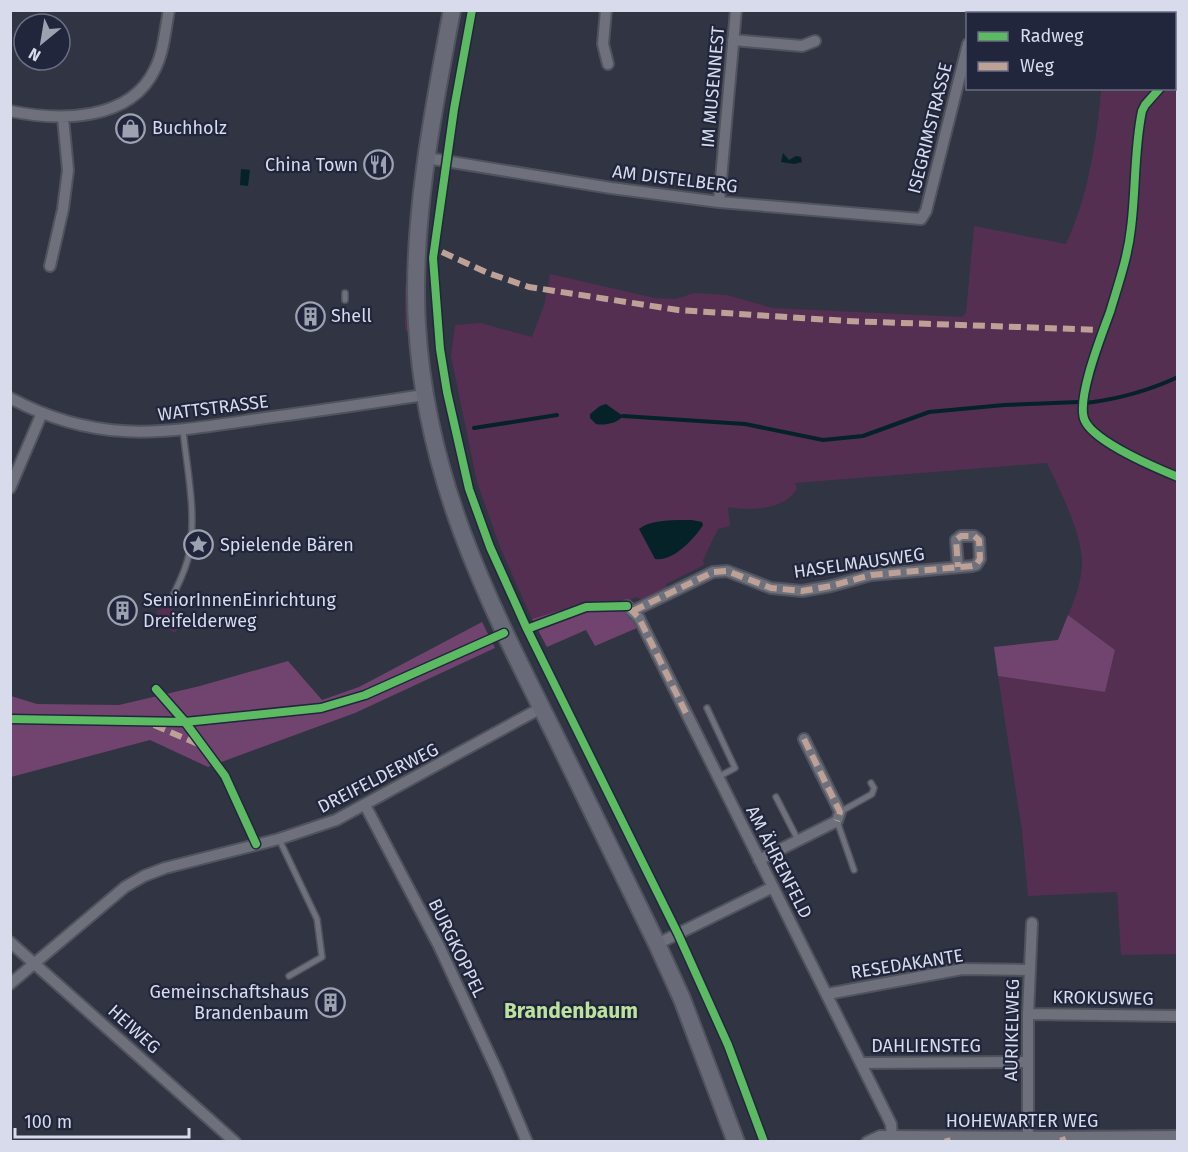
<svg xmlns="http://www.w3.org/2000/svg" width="1188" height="1152" viewBox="0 0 1188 1152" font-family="'Fira Sans',sans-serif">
<rect width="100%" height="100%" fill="#313442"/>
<path fill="#542f52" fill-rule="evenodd" d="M1091,11H1177V954L1121,955L1117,892L1028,896L1022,831L998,676L1105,692L1115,650L1068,615C1075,599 1081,583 1082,565C1083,536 1060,490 1047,463L795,483L797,488C787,510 748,511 728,507L730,526L718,529L703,560L704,565L666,584L667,589L644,600L636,597L628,601L587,602L532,619L500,547L477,482L451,356L455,325L480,323L532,337L545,302L550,274L655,298L676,299L694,293L727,295L773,308L962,317L966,313L974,226L1066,244C1088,197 1097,140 1101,89L1174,88V14H1092ZM671,521L703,525L698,533L674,554L643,526Z
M408,282L411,333H409L405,329V285Z
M165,607C179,609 184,622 175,633L157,622V611Z"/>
<path fill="#70446e" d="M628,601L637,628L595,646L586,630L547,647L532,619L587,602Z
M1068,615L1115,650L1105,692L998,676L994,647L1058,640Z
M482,622L495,648L355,713L208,767L150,740L11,777V696L37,704L119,705L200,686L288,661L322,700L359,687Z"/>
<path fill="#052229" d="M783,153L789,160L796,156L801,157L802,162L794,164L781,162Z
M241,169L250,170L248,186L240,185Z
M606,404L623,416C618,423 604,426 596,424L590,418V414L600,406Z
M692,520L702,522L703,525C694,539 673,562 655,559L639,529C651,519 676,520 692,520Z"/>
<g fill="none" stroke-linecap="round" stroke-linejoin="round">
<path stroke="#052229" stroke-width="4" d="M1086,403C1119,399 1148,391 1178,377
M623,416L745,424L823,440L863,436L929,412L1004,405L1079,402
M474,428L557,415"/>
<defs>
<path id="service" d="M345,293V300
M170,602C177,586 186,571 189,554C197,514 187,470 183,430
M707,708L735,768L718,777
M776,797L798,840
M840,812L872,794L874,788L871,783
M837,821L854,870
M279,839L317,919L322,957L289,976"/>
<path id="minor" d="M606,10L603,44L608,64
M975,14L976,10
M733,40L802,46L815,41
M10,111C59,121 130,122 155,69C164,51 165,30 169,10
M427,158L611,188L719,202L921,219L926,211L968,44
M719,202L736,10
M50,266L63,209L68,170L63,118
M10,398C102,447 169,432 265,418C318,411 371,403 424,395
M10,488L42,413
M627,606L639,618L891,1124L892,1138
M633,611L713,572L727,571L771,588L802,591L831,586L871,575L972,566L976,565L980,559L979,540L974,536H961L956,540L958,567
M365,805L439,946L498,1073L527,1142
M759,860L837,821L840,812L804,739
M10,942L235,1142
M657,944L773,887
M10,984L125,887L144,876L165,868L279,839L336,820L541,708
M827,994L962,969L1029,970
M1028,1014L1178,1016
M861,1063L1028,1062
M1028,1137V1014L1032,923
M867,1142L880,1136L1062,1137L1178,1136"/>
<path id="secondary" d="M452,10C433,110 411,224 417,325C426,480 487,599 555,735C589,805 623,875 657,944L682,999L736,1142"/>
</defs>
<use href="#service" stroke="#50535e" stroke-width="8"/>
<use href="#minor" stroke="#50535e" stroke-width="14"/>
<use href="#secondary" stroke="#50535e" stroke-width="20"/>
<use href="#service" stroke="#6e707c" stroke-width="5"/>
<use href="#minor" stroke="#6e707c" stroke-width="10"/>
<use href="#secondary" stroke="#686a77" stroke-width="16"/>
<path stroke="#bda197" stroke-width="6" stroke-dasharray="12 6" stroke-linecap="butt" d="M442,252L488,273L529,287L678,310L847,321L1103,330
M629,608L639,618L686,713
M633,611L713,572L727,571L771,588L802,591L831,586L871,575L972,566L976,565L980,559L979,540L974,536H961L956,540L958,567
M154,725L198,744
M804,739L840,812L837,821
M1177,1136H1178
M1062,1137L1064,1142
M947,1138L948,1142"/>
<defs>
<path id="cycleway" d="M472,10L454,109L433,258L440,349L447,392L469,489L490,547L527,629L678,934L728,1045L764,1142
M1160,88L1145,105L1142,111C1134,149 1136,189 1131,228C1128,257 1118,285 1110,312C1102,334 1075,401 1085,421C1095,442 1156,468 1178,477
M527,629L586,607L627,606
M156,689L185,722L225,776L256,844
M10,719L185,722L321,708L365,695L504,633"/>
</defs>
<use href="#cycleway" stroke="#21263d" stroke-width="11"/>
<use href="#cycleway" stroke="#5cba63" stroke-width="8"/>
</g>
<defs>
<symbol id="shop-ring" viewBox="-11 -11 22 22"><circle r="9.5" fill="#21263d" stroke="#9da1b0" stroke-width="1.5"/><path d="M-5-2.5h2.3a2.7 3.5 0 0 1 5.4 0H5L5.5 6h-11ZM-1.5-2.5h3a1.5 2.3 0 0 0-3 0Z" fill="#9da1b0"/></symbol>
<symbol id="restaurant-ring" viewBox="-11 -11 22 22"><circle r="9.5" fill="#21263d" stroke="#9da1b0" stroke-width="1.5"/><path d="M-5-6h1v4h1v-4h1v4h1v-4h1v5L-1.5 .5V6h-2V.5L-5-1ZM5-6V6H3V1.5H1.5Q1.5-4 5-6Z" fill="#9da1b0"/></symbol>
<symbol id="building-ring" viewBox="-11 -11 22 22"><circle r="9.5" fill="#21263d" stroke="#9da1b0" stroke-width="1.5"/><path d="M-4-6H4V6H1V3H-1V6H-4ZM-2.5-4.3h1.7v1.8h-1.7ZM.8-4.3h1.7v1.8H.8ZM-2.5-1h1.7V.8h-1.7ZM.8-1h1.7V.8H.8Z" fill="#9da1b0"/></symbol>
<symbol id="sight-ring" viewBox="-11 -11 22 22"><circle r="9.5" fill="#21263d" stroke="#9da1b0" stroke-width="1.5"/><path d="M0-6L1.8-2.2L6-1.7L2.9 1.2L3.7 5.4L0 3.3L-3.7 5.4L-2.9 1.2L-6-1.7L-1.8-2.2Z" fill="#9da1b0"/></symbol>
</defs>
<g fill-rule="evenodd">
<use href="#shop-ring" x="114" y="112" width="33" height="33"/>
<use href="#restaurant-ring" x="362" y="148" width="33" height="33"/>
<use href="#building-ring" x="294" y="300" width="33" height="33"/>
<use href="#sight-ring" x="182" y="528" width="33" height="33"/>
<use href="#building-ring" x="106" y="594" width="33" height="33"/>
<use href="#building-ring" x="314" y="986" width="33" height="33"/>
</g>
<g text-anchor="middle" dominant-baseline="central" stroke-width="4.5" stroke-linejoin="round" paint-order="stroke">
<g font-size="18" fill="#d7dbeb" stroke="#21263d">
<text transform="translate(713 87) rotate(-85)">IM MUSENNEST</text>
<text transform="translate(930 128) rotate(-76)">ISEGRIMSTRASSE</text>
<text transform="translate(675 179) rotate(7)">AM DISTELBERG</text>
<text transform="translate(213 408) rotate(-7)">WATTSTRASSE</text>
<text transform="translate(859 563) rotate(-8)">HASELMAUSWEG</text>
<text transform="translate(378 778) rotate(-27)">DREIFELDERWEG</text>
<text transform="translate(779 862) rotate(63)">AM ÄHRENFELD</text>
<text transform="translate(457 948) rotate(64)">BURGKOPPEL</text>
<text transform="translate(907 964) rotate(-9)">RESEDAKANTE</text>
<text transform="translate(1103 998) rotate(1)">KROKUSWEG</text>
<text transform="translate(134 1029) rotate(42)">HEIWEG</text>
<text transform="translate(1012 1030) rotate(-89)">AURIKELWEG</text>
<text x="926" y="1046">DAHLIENSTEG</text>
<text x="1022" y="1121">HOHEWARTER WEG</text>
</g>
<g font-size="18" fill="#d7dbeb" stroke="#21263d" text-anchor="start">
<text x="152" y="128">Buchholz</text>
<text x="358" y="165" text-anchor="end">China Town</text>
<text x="331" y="316">Shell</text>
<text x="220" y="545">Spielende Bären</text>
<text x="143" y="600">SeniorInnenEinrichtung<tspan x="143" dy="21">Dreifelderweg</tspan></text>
<text x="309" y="992" text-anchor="end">Gemeinschaftshaus<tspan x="309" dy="21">Brandenbaum</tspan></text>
</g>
<g font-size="21" font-weight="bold" fill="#bce29d" stroke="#21263d">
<text x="571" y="1011">Brandenbaum</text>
</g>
</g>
<rect width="1188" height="1152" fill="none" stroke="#d7dbeb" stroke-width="24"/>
<rect x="966" y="12" width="210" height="78" fill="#21263d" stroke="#6a6e83" stroke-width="1.5"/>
<rect x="978" y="32" width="30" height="9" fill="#5cba63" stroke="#6a6e83" stroke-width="1.5"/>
<text x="1020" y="42" font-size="18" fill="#d7dbeb">Radweg</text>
<rect x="978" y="62" width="30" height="9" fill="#bda197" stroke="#6a6e83" stroke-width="1.5"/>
<text x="1020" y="72" font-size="18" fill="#d7dbeb">Weg</text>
<g transform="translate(42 42) rotate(210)"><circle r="28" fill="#21263d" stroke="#6a6e83" stroke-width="1.5"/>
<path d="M0-4.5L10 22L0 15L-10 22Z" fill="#9da1b0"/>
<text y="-9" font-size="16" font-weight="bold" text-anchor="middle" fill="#d7dbeb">N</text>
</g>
<path d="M15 1128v9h174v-9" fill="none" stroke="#d7dbeb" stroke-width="3"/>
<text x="24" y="1128" font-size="18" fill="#d7dbeb" stroke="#21263d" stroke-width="4.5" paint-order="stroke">100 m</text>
</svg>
